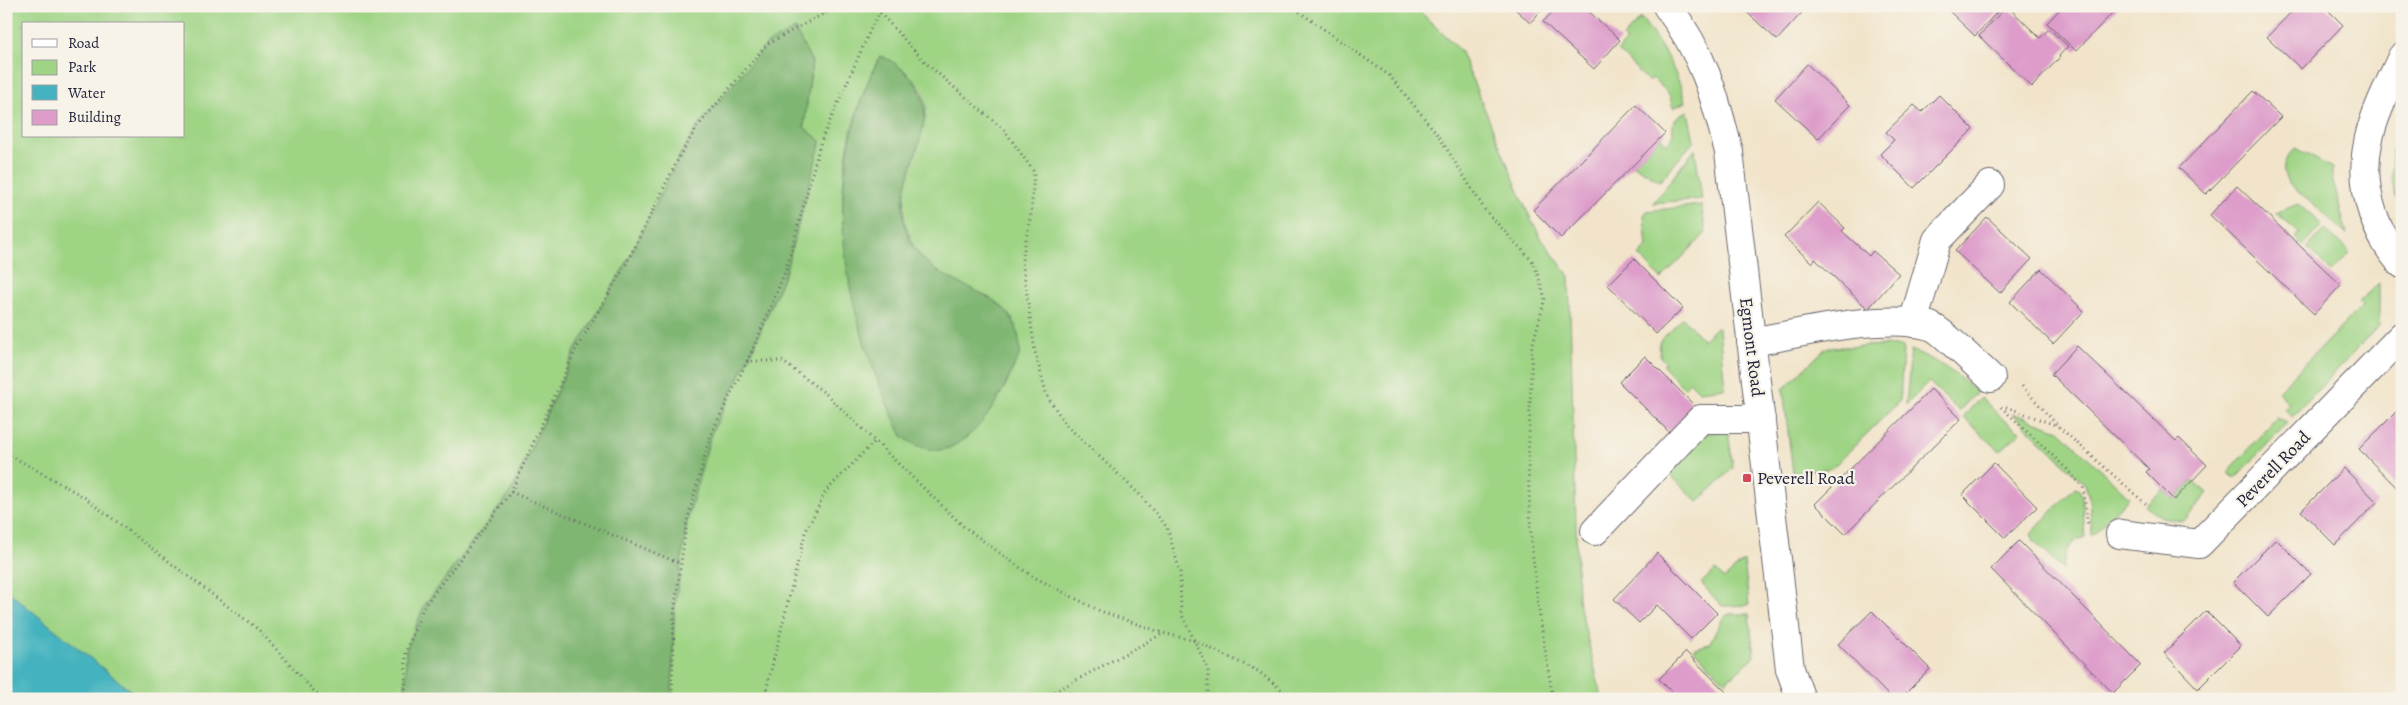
<svg xmlns="http://www.w3.org/2000/svg" width="2408" height="705" viewBox="0 0 2408 705" font-family="Alegreya,serif">
<rect width="100%" height="100%" fill="#f7f3e8"/>
<filter id="ink" filterUnits="userSpaceOnUse"><feTurbulence type="fractalNoise" baseFrequency=".02" numOctaves="2"/><feDisplacementMap in="SourceGraphic" scale="10" xChannelSelector="R" yChannelSelector="G"/><feConvolveMatrix kernelMatrix="1 2 1 2 8 2 1 2 1" color-interpolation-filters="sRGB"/></filter>
<filter id="wash" filterUnits="userSpaceOnUse"><feTurbulence type="fractalNoise" baseFrequency=".0096" numOctaves="4" result="noise"/><feDisplacementMap in="SourceGraphic" scale="20" xChannelSelector="R" yChannelSelector="G"/><feGaussianBlur stdDeviation="1.12" result="paint"/><feColorMatrix in="noise" values="0 0 0 0 0 0 0 0 0 0 0 0 0 0 0 0 0 1.4 0 .05"/><feComposite in="paint" operator="in"/></filter>
<g filter="url(#wash)">
<rect width="100%" height="100%" fill="#f1e4ca"/>
<path fill="#9fd485" stroke="#607b60" fill-rule="evenodd" d="M6,6H1414L1460,50L1527,211L1541,238L1569,276L1578,599L1602,699H672L674,613L687,521L711,434L752,351L786,271L812,62L698,126L680,155L626,264L575,351L511,492L424,606L406,651L405,699H6ZM24,24H184V136H24ZM880,56L904,70L915,81L923,93L926,107L925,120L905,188L904,220L915,251L935,270L959,284L1020,352L1007,383L986,417L872,363C837,254 826,161 880,56Z
M1641,18C1659,41 1679,73 1685,102L1673,108L1669,94L1653,78L1649,82L1618,51L1626,41L1623,37Z
M1688,111L1694,141L1660,181L1633,165L1660,137L1667,144L1673,135L1672,124L1681,114Z
M2402,121V212C2387,182 2389,151 2402,121Z
M2295,148L2332,168V178L2347,234L2289,184C2280,169 2283,160 2295,148Z
M1695,149L1702,199L1653,203Z
M2298,204L2322,225L2303,246L2295,238L2299,233L2276,213Z
M1701,205L1706,233L1661,279L1639,255L1647,247L1644,215L1647,211Z
M2325,229L2350,253L2331,272L2307,248Z
M2379,283V326L2292,417L2285,409L2289,404L2278,391L2362,306L2358,302Z
M1683,318L1703,340L1715,328H1719L1725,388L1699,391L1690,382L1684,388L1663,366L1665,362L1660,357L1659,342Z
M1885,345L1903,347L1900,401L1832,468L1793,473L1783,389L1826,348Z
M1911,350C1939,361 1955,373 1977,392L1959,411L1929,382L1906,405Z
M1981,397L2002,419L2021,432L2000,451L1963,417Z
M2012,413L2059,430L2129,497L2092,536L2089,497L2085,484Z
M2276,418L2287,423L2236,478L2228,472Z
M1728,431L1733,468L1698,502L1669,474L1668,468L1698,434Z
M2193,480L2208,493L2184,521C2167,521 2159,516 2145,506L2163,489L2174,500Z
M2075,487L2080,491L2082,497L2085,537C2068,543 2064,552 2063,569L2034,541L2031,534Z
M1744,561L1749,605L1722,606L1701,583L1716,570L1724,579Z
M1729,614H1749L1754,657L1725,682L1693,649L1709,644L1723,618Z"/>
<path fill="#7fb672" stroke="#506c56" d="M795,29L812,62L804,127L821,141L786,270L752,351L711,434L687,521L674,613L672,699H405L406,651L424,606L511,492L575,351L626,264L680,155L698,126L767,44Z
M880,56C893,60 900,67 910,77C949,116 896,170 904,220C915,290 996,279 1015,325C1018,331 1020,344 1020,351C1020,356 1015,363 1013,368C1001,397 981,433 951,447C935,455 914,446 902,436C842,313 816,182 880,56Z"/>
<path fill="#44b3bf" stroke="#336a7d" d="M6,590L141,699H6Z"/>
<g id="blocks">
<path fill="#dd9cca" d="M1512,6H1545L1530,23Z
M1558,6H1583L1620,40L1594,69L1543,22Z
M1740,6H1808L1777,40Z
M1944,6H1997L2000,9L1975,36Z
M2007,6L2040,38L2049,29L2068,46L2059,56L2060,57L2032,87L1979,36Z
M2063,6H2119L2076,51L2047,23Z
M2297,6H2324L2343,25L2301,69L2267,37Z
M1807,64L1850,105L1818,139L1775,99Z
M2253,91L2281,117L2206,194L2179,168Z
M1939,95L1973,129L1914,188L1880,154L1894,140L1886,132L1914,105L1922,112Z
M1636,105L1665,133L1561,238L1533,210Z
M2237,186L2341,285L2314,314L2210,215Z
M1818,202L1845,228L1842,231L1869,256L1873,251L1899,274L1868,309L1815,259L1812,263L1784,237Z
M1987,217L2032,259L2000,293L1955,251Z
M1634,259L1683,308L1656,334L1608,285Z
M2041,269L2084,311L2053,344L2010,302Z
M2077,346L2176,441L2179,438L2207,465L2174,500L2146,472L2149,469L2051,374Z
M1645,356L1695,406L1669,432L1619,382Z
M1931,389L1961,419L1845,534L1815,504Z
M2402,406V493L2359,449Z
M1994,463L2037,507L2005,538L1962,495Z
M2344,468L2377,502L2335,545L2301,511Z
M2276,539L2311,574L2268,617L2233,582Z
M2019,541L2141,665L2113,693L1991,569Z
M1657,553L1717,613L1691,639L1657,605L1639,623L1614,599Z
M1872,611L1930,669L1900,699H1892L1838,644Z
M2206,611L2241,646L2198,689L2164,653Z
M1686,652L1733,699H1679L1659,679Z"/>
</g>
</g>
<g filter="url(#ink)">
<use href="#blocks" fill-opacity="0" stroke="#6a666d" stroke-width="1"/>
<g fill="none" stroke-linecap="round" stroke-linejoin="round">
<defs>
<path id="minor" d="M1667,6C1704,55 1714,93 1729,152L1790,669L1801,699
M2402,57C2377,111 2352,153 2373,214C2379,232 2389,250 2402,264
M1913,323L1937,240L1990,185
M1751,342C1798,334 1884,312 1930,326C1939,328 1981,369 1991,378
M1595,531L1701,419H1761
M2120,534L2199,544L2402,336"/>
</defs>
<use href="#minor" stroke="#6a666d" stroke-width="30"/>
<path stroke="#6a666d" stroke-width="3" stroke-dasharray="1 4" stroke-linecap="butt" d="M1291,6L1390,76L1438,135L1485,210L1534,263L1545,298L1532,347L1528,465L1531,538L1538,605L1553,699
M880,13L927,64L1005,131L1034,172L1031,214L1022,260L1035,352L1047,396L1066,425L1139,494L1167,527L1180,572L1181,613L1208,669V699
M747,361H782L826,394L963,526L1030,575L1100,611L1163,633L1195,641L1258,671L1293,699
M2022,386L2059,427L2146,504
M2001,407L2068,470L2083,488L2088,526
M2006,407L2058,426
M6,453L84,497L259,630L321,699
M511,492L681,564
M405,699L406,651L424,606L511,492L575,351L626,264L680,155L698,126L767,44L838,6
M672,699L674,613L687,521L711,434L752,351L786,270L821,141L873,24L884,6
M764,699L805,533L826,491L874,442
M1041,699L1162,634"/>
<use href="#minor" stroke="#fff" stroke-width="28"/>
</g>
</g>
<rect fill="#d1495b" stroke="#f7f3e8" stroke-width="2" x="1742" y="473" width="10" height="10" rx="2.5"/>
<g text-anchor="middle" dominant-baseline="central" stroke-width="4.5" stroke-linejoin="round" paint-order="stroke">
<g font-size="18" fill="#22223b" stroke="#f7f3e8">
<text transform="translate(1752 347) rotate(83)">Egmont Road</text>
<text transform="translate(2273 469) rotate(-46)">Peverell Road</text>
</g>
<g font-size="18" fill="#22223b" stroke="#f7f3e8" text-anchor="start">
<text x="1757" y="478">Peverell Road</text>
</g>
</g>
<rect width="2408" height="705" fill="none" stroke="#f7f3e8" stroke-width="25"/>
<rect x="22" y="22" width="162" height="115" fill="#f7f3e8" stroke="#a29fa3"/>
<rect x="32" y="39" width="25" height="8" fill="#ffffff" stroke="#a29fa3"/>
<text x="68" y="48" font-size="15" fill="#22223b">Road</text>
<rect x="32" y="60" width="25" height="15" fill="#9fd485" stroke="#a29fa3"/>
<text x="68" y="72" font-size="15" fill="#22223b">Park</text>
<rect x="32" y="85" width="25" height="15" fill="#44b3bf" stroke="#a29fa3"/>
<text x="68" y="98" font-size="15" fill="#22223b">Water</text>
<rect x="32" y="110" width="25" height="15" fill="#dd9cca" stroke="#a29fa3"/>
<text x="68" y="122" font-size="15" fill="#22223b">Building</text>
</svg>
